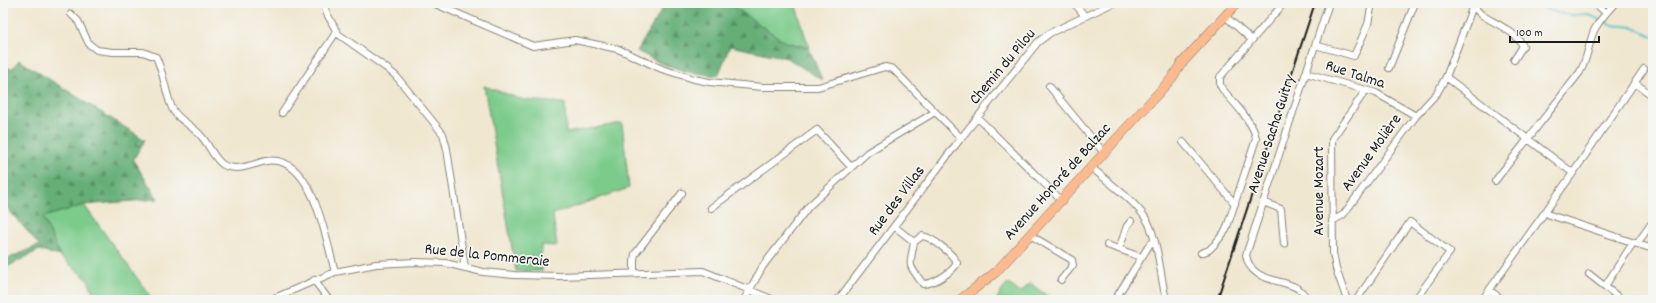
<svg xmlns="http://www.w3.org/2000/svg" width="1656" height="303" viewBox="0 0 1656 303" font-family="Dekko,sans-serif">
<defs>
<pattern id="forest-firs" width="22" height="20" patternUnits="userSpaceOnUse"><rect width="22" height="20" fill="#65af77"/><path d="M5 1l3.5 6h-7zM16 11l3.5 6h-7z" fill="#528e61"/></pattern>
</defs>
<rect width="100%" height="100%" fill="#f6f6f2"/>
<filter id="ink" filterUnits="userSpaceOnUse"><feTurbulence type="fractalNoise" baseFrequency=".025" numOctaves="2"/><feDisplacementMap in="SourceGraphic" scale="8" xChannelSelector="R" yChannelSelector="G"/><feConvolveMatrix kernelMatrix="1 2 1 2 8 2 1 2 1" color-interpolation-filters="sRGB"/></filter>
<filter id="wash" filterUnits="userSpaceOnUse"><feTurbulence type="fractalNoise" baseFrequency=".012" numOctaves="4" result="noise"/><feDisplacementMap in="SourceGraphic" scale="16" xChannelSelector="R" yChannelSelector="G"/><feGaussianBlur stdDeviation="0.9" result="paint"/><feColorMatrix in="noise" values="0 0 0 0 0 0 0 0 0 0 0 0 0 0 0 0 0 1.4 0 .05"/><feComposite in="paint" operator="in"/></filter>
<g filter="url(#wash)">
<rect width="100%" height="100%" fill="#f0e7d0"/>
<path fill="#7ccb8b" stroke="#4c7454" d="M733,3H795L809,48L785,42L731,5Z
M484,86L524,100L565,103L566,133L622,123L629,188L553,214L557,246L541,245L542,271H516Z
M84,205L153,300H96L88,280L60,256L43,217Z
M1007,283L1021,293L1030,283L1053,300H996Z"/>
<path fill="url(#forest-firs)" stroke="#40664a" d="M666,3H733L731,5L785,42L809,48L822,80L787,58L730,46L718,76L688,72L660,63L637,51Z
M19,60L145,140L133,160L158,199L84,205L43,217L60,256L39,250L3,269V261L39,245L3,203V66L12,69Z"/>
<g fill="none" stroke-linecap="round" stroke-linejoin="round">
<path stroke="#56c3cc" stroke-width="2" d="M1533,3L1558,13L1572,15L1587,14L1611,25L1634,27L1653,37"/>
</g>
</g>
<g filter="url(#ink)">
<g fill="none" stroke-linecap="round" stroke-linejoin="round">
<defs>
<path id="street" d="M323,3L327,14L338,34L385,67L396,76L443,134L447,149L465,268
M433,3L533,46L575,40L618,49L662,69L694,79L709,82L763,87H818L885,67L893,69L961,138
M1074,3L1085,16
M1471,3C1474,7 1478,12 1482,15C1496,24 1515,31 1523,46L1514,60
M1595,3L1606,13
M71,14L78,21L89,44L97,50L113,52H143L156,57C164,73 165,92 172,108C177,120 194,126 202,137C209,145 213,157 222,164C236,173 252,164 266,161C313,153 326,240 335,272
M1225,16L1252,40
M1315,45L1354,56L1368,24L1372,3
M1389,68L1415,3
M1306,73L1376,93L1416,116
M1446,77L1573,173
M1635,83L1653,96
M1049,86L1104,153
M282,113L337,31
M978,118L1061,200
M1183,142L1235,204
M1091,167C1109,183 1136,201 1148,222C1158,242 1161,278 1166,300
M1495,181L1580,72C1587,60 1588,47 1593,33C1597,22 1607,12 1615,3
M1263,202L1281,209L1284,244
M711,208L817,130L851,167
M1545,212L1550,215L1653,249
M1332,221L1343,215L1416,116L1437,93L1446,77L1473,6
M894,226L914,242
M1030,235L1072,260L1073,265L1061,280
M922,236C932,237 953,254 957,263C952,273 933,284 923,284C906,261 910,268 914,242Z
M1637,244L1653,221
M1107,245L1141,257
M1119,249L1127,226L1131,221
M1201,253L1209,250L1215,244L1226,230L1256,139C1255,124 1233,102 1223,90L1220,85V77L1284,3
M634,274V260L635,254L682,193
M1589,274L1622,300
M314,280L329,300
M1605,286L1633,243
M1489,290L1503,300
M1116,298L1150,244L1154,242
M1357,299L1410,222L1450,252L1415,300
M270,300L335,272L376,264L416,262L445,263L483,272L514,275L560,276L703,271L774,300
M744,300L763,266L809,206L868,152L935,112
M838,300L961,138L1038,42L1050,33L1113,3
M1307,300C1297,273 1252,290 1246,255L1329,3
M1347,300L1336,269L1333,253L1332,139L1366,90
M1482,300L1573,173L1644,69"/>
<path id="primary" d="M960,300L996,272L1172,78L1181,64L1237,3"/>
</defs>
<use href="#street" stroke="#868276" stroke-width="8"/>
<use href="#primary" stroke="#868276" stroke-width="10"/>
<use href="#street" stroke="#fff" stroke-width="6"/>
<use href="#primary" stroke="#fcba8e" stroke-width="9"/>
<path stroke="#1c1c1c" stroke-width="2" d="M1217,300L1315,3"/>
</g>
</g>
<g text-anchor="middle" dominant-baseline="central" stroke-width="3.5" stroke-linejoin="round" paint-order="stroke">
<g font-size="16" fill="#1c1c1c" stroke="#f6f6f2">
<text transform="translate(1003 67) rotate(-50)">Chemin du Pilou</text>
<text transform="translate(1355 75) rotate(18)">Rue Talma</text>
<text transform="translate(1272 134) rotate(-72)">Avenue Sacha Guitry</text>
<text transform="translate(1372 153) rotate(-54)">Avenue Molière</text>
<text transform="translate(1058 182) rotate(-48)">Avenue Honoré de Balzac</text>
<text transform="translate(1319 191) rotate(-90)">Avenue Mozart</text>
<text transform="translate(897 201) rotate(-53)">Rue des Villas</text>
<text transform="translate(487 256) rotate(6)">Rue de la Pommeraie</text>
</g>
</g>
<rect width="1656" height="303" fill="none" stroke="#f6f6f2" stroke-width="16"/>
<path d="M1510 36v6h89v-6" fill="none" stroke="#1c1c1c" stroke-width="2"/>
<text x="1516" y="36" font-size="12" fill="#1c1c1c" stroke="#f6f6f2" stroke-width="3" paint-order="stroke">100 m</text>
</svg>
